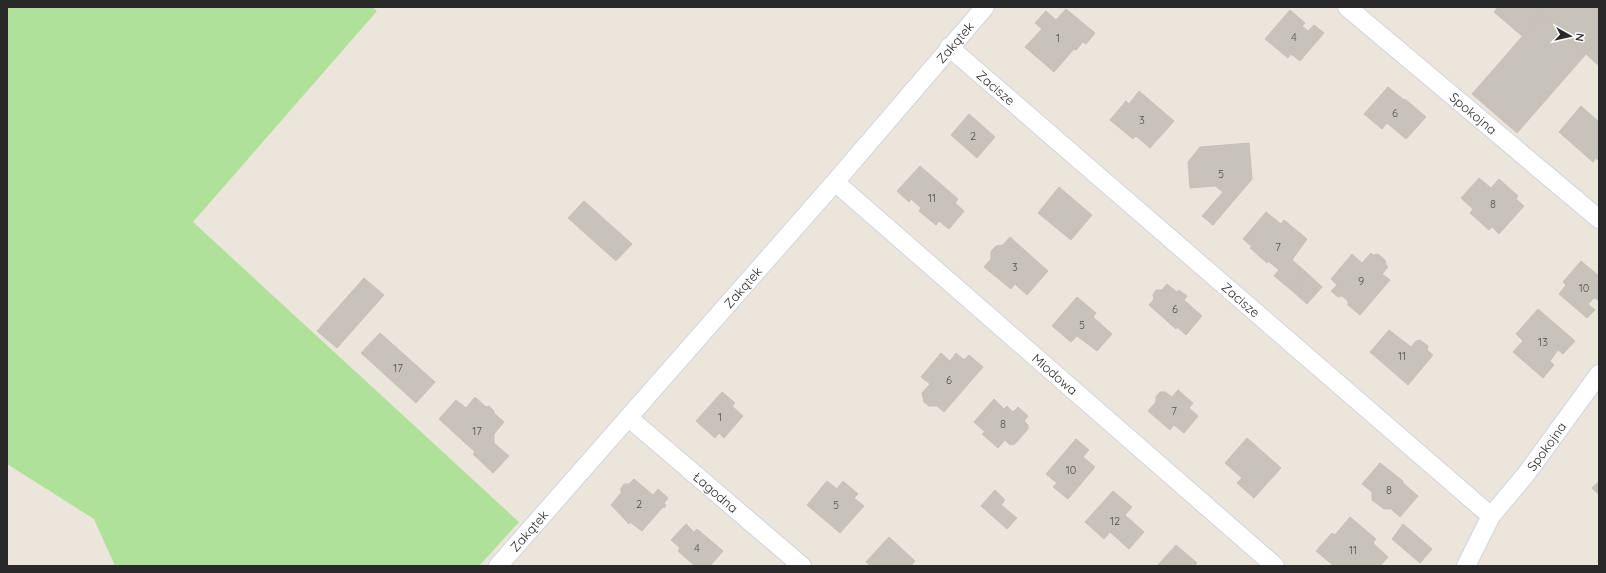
<svg xmlns="http://www.w3.org/2000/svg" width="1606" height="573" viewBox="0 0 1606 573" font-family="Quicksand,sans-serif">
<rect width="100%" height="100%" fill="#ebe5db"/>
<path fill="#b0e199" d="M7,7H372L377,11L193,222L519,522L479,566H115L94,519L7,464Z"/>
<path fill="#c7c3ba" stroke="#c7c1b5" d="M1498,7H1531L1541,15L1522,36L1494,12Z
M1535,7H1599V39L1586,54L1534,9Z
M1066,9L1095,33L1086,44L1083,42L1076,50L1074,49L1054,72L1025,47L1042,29L1035,23L1046,11L1056,20Z
M1290,10L1305,23L1302,26L1308,31L1314,25L1324,33L1300,61L1291,54L1288,58L1265,39Z
M1541,15L1586,54L1517,133L1472,94Z
M1599,39V66L1586,54Z
M1388,87L1404,100L1405,99L1426,117L1406,139L1387,123L1382,129L1364,114Z
M1139,91L1174,121L1150,148L1136,136L1133,139L1110,120L1126,101L1129,104Z
M1581,106L1599,122V161L1596,158L1593,162L1559,132Z
M969,114L995,137L977,158L951,135Z
M1249,143L1252,179L1213,225L1202,216L1223,192L1215,186L1190,188L1188,162L1200,147Z
M920,166L958,199L955,203L964,211L949,229L939,221L936,225L919,211L921,208L911,199L909,202L897,191Z
M1479,178L1491,188L1499,179L1518,196L1516,199L1524,206L1499,234L1492,227L1489,230L1470,213L1473,209L1461,198Z
M1059,187L1092,215L1071,240L1038,213Z
M584,201L632,244L616,261L568,218Z
M1266,212L1281,224L1284,220L1307,239L1292,260L1306,272L1290,289L1274,276L1279,270L1268,261L1267,263L1250,248L1252,247L1243,239Z
M1010,237L1048,271L1027,295L1015,284L1011,289L984,267L991,259V251L996,246L1003,245Z
M1371,253L1373,255L1378,254L1385,260L1386,265L1388,267L1382,274L1390,280L1360,315L1348,305V301L1342,296L1338,297L1331,291L1337,285L1331,279L1352,254L1362,263Z
M1581,261L1599,276V298L1598,300L1594,298L1588,304L1595,310L1587,318L1559,294L1566,285L1563,282Z
M1306,272L1322,287L1307,304L1290,289Z
M364,278L384,295L337,348L317,331Z
M1167,284L1177,292L1179,290L1187,296L1184,300L1202,316L1186,335L1177,327L1176,329L1149,305L1154,299L1153,294L1156,290H1162Z
M1077,297L1096,313L1093,317L1112,334L1097,351L1077,336L1071,342L1052,326Z
M1538,309L1575,341L1563,354L1558,350L1550,361L1554,365L1543,378L1513,352L1523,341L1516,334Z
M1389,330L1411,347L1416,341L1420,340L1428,346L1427,350L1433,355L1408,385L1370,352Z
M380,333L435,382L416,403L361,353Z
M941,353L950,361L956,353L964,360L969,355L983,367L944,412L937,406H929L924,402L922,393L930,384L921,377Z
M1178,390L1193,403L1189,408L1198,416L1184,433L1174,425L1170,430L1148,411L1156,402V397L1160,392H1165L1172,397Z
M722,392L735,403L732,406L743,416L724,438L719,433L715,438L696,421Z
M475,397L486,407L489,406L494,411V413L504,422L494,434V443L509,456L493,473L473,454L475,452L439,419L456,400L466,408Z
M994,399L1004,409L1007,406L1013,412L1018,407L1028,416L1024,421L1028,425V429L1015,444L1010,445L1005,440L998,448L982,434L985,432L974,422Z
M1247,438L1281,468L1254,498L1237,483L1242,478L1225,463Z
M1076,439L1089,450L1083,457L1095,467L1068,499L1053,487L1057,483L1046,474Z
M1380,463L1403,481V483L1418,496L1400,517L1391,509H1384L1372,500V492L1362,484Z
M634,479L653,495L658,489L668,498L664,503L666,505L664,508L663,507L642,531L630,522L629,524L611,505L621,493V489L624,484H629Z
M827,481L837,489L843,481L858,494L854,498L864,506L840,533L807,505Z
M1599,481V495L1592,488Z
M995,490L1005,500L1001,505L1017,518L1007,529L981,506Z
M1113,491L1132,507L1125,515L1144,532L1129,549L1110,532L1104,539L1085,522Z
M1350,517L1376,539L1373,543L1388,557L1380,566L1355,565L1334,566L1316,551L1332,533L1335,535Z
M686,524L694,532L697,529L723,551L710,566H695L678,551L680,548L671,540Z
M1403,524L1432,549L1420,563L1392,539Z
M889,537L915,561L911,566H871L866,562Z
M1176,545L1197,563L1194,566H1157Z"/>
<g fill="none" stroke-linecap="round" stroke-linejoin="round">
<defs>
<g id="street">
<path id="s1" d="M1347,7L1599,219"/>
<path id="s2" d="M949,47L1491,516L1466,566"/>
<path id="s3" d="M835,182L1275,566"/>
<path id="s4" d="M629,418L802,566"/>
<path id="s5" d="M1491,516L1527,473L1599,374"/>
<path id="s6" d="M498,566L835,182L985,7"/>
</g>
</defs>
<use href="#street" stroke="#d1d4e2" stroke-width="20"/>
<use href="#street" stroke="#fff" stroke-width="18"/>
</g>
<g text-anchor="middle" dominant-baseline="central" stroke-width="3" stroke-linejoin="round" paint-order="stroke">
<g font-size="11" fill="#50504d">
<text x="1294" y="37">4</text>
<text x="1058" y="38">1</text>
<text x="1395" y="113">6</text>
<text x="1142" y="120">3</text>
<text x="973" y="136">2</text>
<text x="1221" y="174">5</text>
<text x="932" y="198">11</text>
<text x="1493" y="204">8</text>
<text x="1278" y="247">7</text>
<text x="1015" y="267">3</text>
<text x="1361" y="281">9</text>
<text x="1584" y="288">10</text>
<text x="1175" y="309">6</text>
<text x="1082" y="325">5</text>
<text x="1543" y="342">13</text>
<text x="1402" y="356">11</text>
<text x="398" y="368">17</text>
<text x="949" y="380">6</text>
<text x="1174" y="411">7</text>
<text x="720" y="417">1</text>
<text x="1003" y="424">8</text>
<text x="477" y="431">17</text>
<text x="1071" y="470">10</text>
<text x="1389" y="490">8</text>
<text x="639" y="504">2</text>
<text x="836" y="505">5</text>
<text x="1115" y="521">12</text>
<text x="697" y="548">4</text>
<text x="1353" y="550">11</text>
</g>
<g font-size="13" fill="#292929" stroke="#fff">
<text stroke="none"><textPath href="#s6" startOffset="695">Zakątek</textPath></text>
<text stroke="none"><textPath href="#s2" startOffset="62">Zacisze</textPath></text>
<text stroke="none"><textPath href="#s1" startOffset="165">Spokojna</textPath></text>
<text stroke="none"><textPath href="#s6" startOffset="371">Zakątek</textPath></text>
<text stroke="none"><textPath href="#s2" startOffset="386">Zacisze</textPath></text>
<text stroke="none"><textPath href="#s3" startOffset="292">Miodowa</textPath></text>
<text stroke="none"><textPath href="#s5" startOffset="89">Spokojna</textPath></text>
<text stroke="none"><textPath href="#s4" startOffset="114">Łagodna</textPath></text>
<text stroke="none"><textPath href="#s6" startOffset="47">Zakątek</textPath></text>
</g>
</g>
<rect width="1606" height="573" fill="none" stroke="#292929" stroke-width="16"/>
<g transform="translate(1570 36) rotate(98)" stroke="#ffffff" stroke-width="3" paint-order="stroke">
<path d="M0-3L7 15L0 10L-7 15Z" fill="#292929"/>
<text y="-6" font-size="11" font-weight="bold" text-anchor="middle" fill="#292929">N</text>
</g>
</svg>
